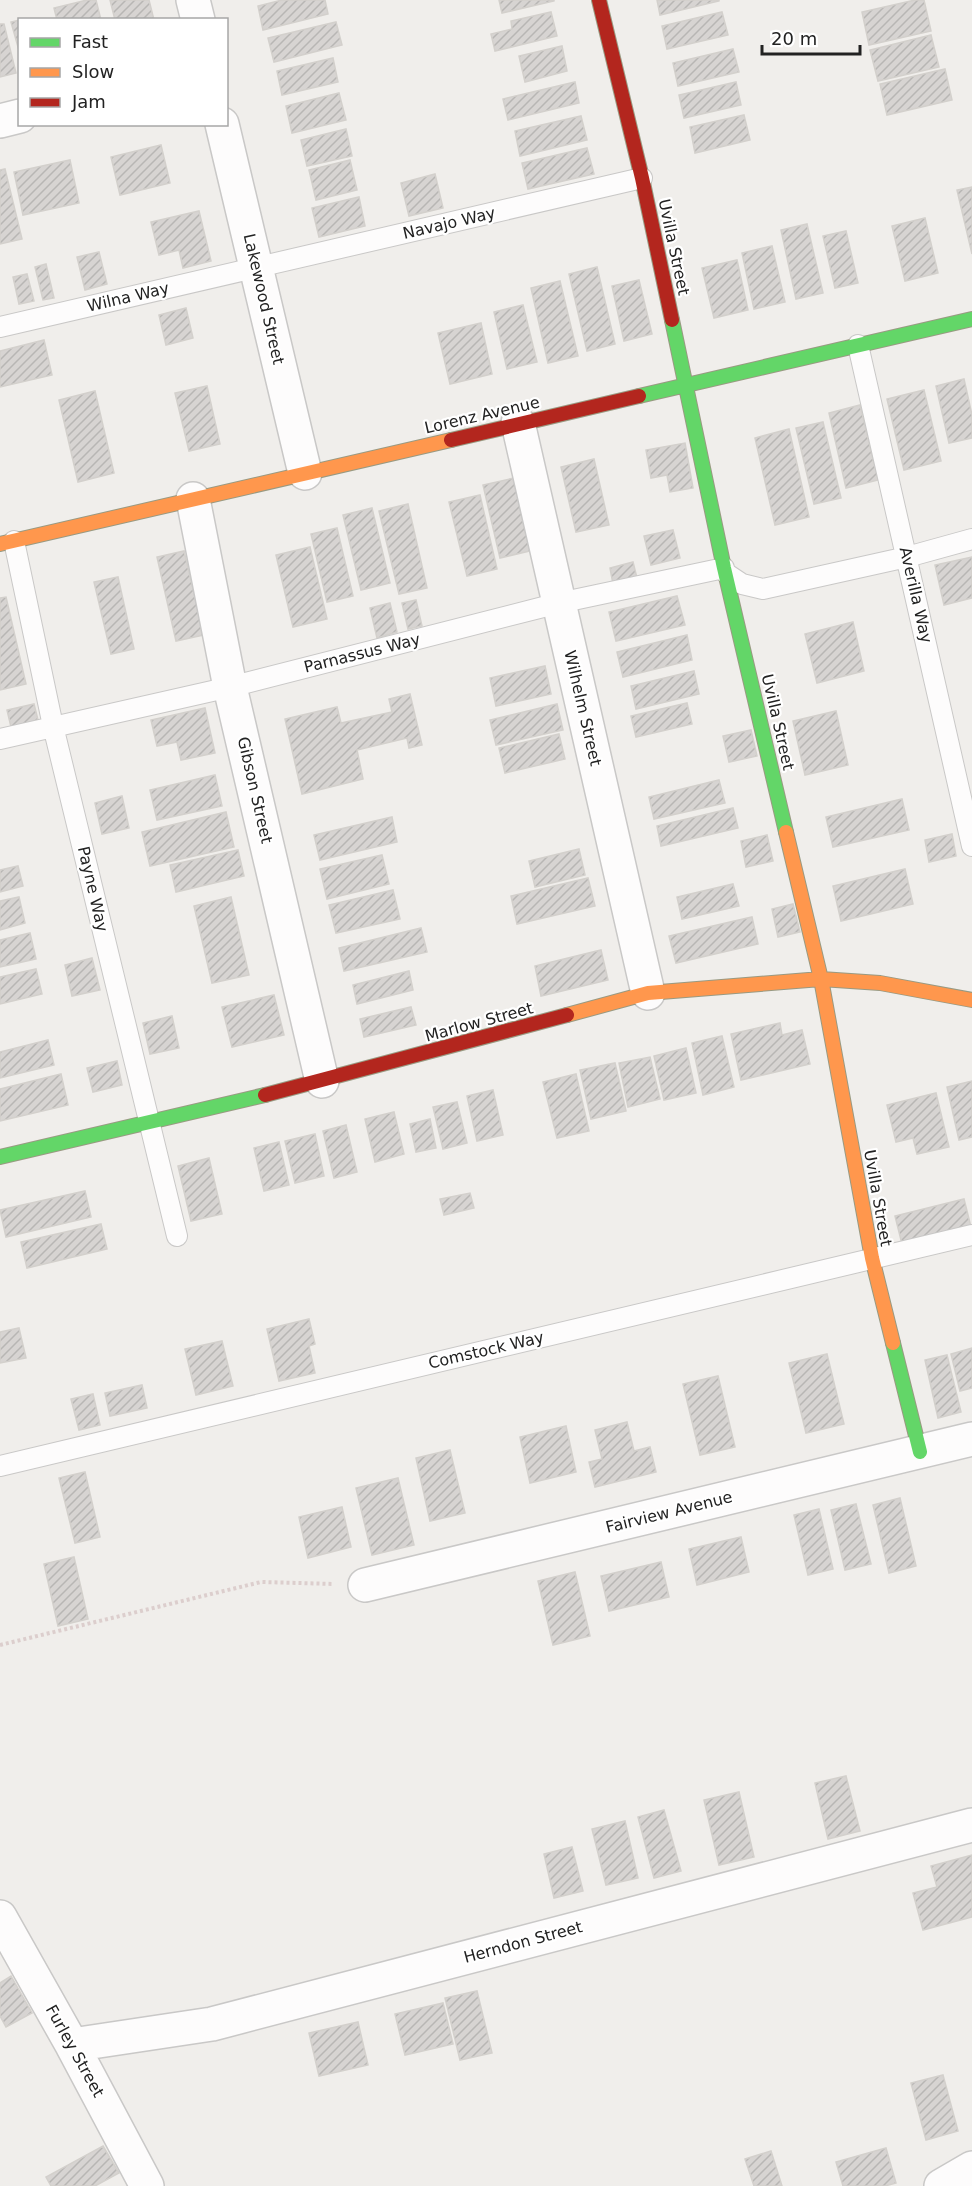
<svg xmlns="http://www.w3.org/2000/svg" width="972" height="2186" viewBox="0 0 972 2186" font-family="'DejaVu Sans',sans-serif">
<defs>
<pattern id="building-hatch" width="6" height="6" patternUnits="userSpaceOnUse" patternTransform="scale(1.5)"><rect width="6" height="6" fill="#d7d4d2"/><path d="M-1 1l2-2M0 6l6-6M5 7l2-2" fill="none" stroke="#b8b6b4"/></pattern>
</defs>
<rect width="100%" height="100%" fill="#f0eeeb"/>
<path fill="url(#building-hatch)" stroke="#d3d0cc" stroke-width="1.5" d="M87,0H96L101,20H57L54,8Z
M110,0H149L154,20H115Z
M282,0H325L328,14L263,30L258,6Z
M499,0H554V1L502,13Z
M657,0H719V1L660,15Z
M915,0H924L931,31L869,45L862,12Z
M551,12L557,36L495,51L491,34L512,29L511,21Z
M722,12L728,35L667,49L662,26Z
M20,20V54L11,22Z
M336,22L342,45L274,62L268,38Z
M0,24H4L16,73L0,77Z
M931,35L939,67L878,81L870,50Z
M562,46L567,71L525,82L519,56Z
M733,49L739,72L678,86L673,63Z
M333,58L338,82L282,95L277,71Z
M945,69L952,100L887,115L880,84Z
M575,82L579,103L508,120L503,99Z
M736,82L741,105L684,118L679,95Z
M339,93L346,120L292,133L286,106Z
M744,115L750,140L695,153L690,127Z
M581,116L587,140L520,156L515,131Z
M346,129L352,156L307,166L301,140Z
M161,145L170,183L120,195L111,157Z
M587,148L594,174L528,189L522,163Z
M70,160L79,203L23,215L14,172Z
M350,160L357,190L316,200L309,170Z
M5,169L22,239L0,244V170Z
M435,174L443,208L409,216L401,183Z
M972,187V254L957,190Z
M359,197L365,226L319,237L312,208Z
M199,211L211,261L183,268L179,250L159,255L151,222Z
M925,218L938,273L905,281L892,226Z
M807,224L823,293L796,299L781,230Z
M846,231L858,283L835,288L823,236Z
M772,246L785,302L754,309L742,253Z
M99,252L107,284L85,290L77,257Z
M737,260L748,310L714,318L702,268Z
M46,264L54,298L43,300L35,267Z
M597,267L615,344L587,351L569,274Z
M27,274L34,301L19,304L13,277Z
M639,280L652,334L624,341L612,286Z
M560,281L578,356L548,363L531,288Z
M523,305L537,362L507,369L494,312Z
M186,308L193,338L166,345L159,315Z
M481,323L492,374L450,384L438,333Z
M44,340L52,375L0,387V351Z
M964,379L972,415V438L949,443L936,386Z
M207,386L220,444L189,451L175,393Z
M924,390L941,461L904,470L887,399Z
M95,391L114,473L78,482L59,400Z
M860,405L878,480L846,488L829,413Z
M823,422L841,498L814,504L796,428Z
M789,429L809,517L775,525L755,438Z
M685,443L693,488L670,492L667,475L651,478L646,450Z
M594,459L609,525L576,532L561,467Z
M514,478L530,551L500,558L483,485Z
M480,495L497,569L467,576L449,502Z
M408,504L427,588L399,594L379,511Z
M372,508L390,583L361,590L343,515Z
M337,528L353,596L327,602L311,534Z
M673,530L680,558L651,565L644,536Z
M310,547L327,619L293,627L276,555Z
M184,551L204,635L176,641L157,557Z
M972,557V598L944,605L935,565Z
M633,562L637,578L613,584L610,568Z
M118,577L134,649L111,654L94,582Z
M677,596L685,625L616,641L609,612Z
M6,597L26,684L0,690V598Z
M416,600L422,626L408,629L402,603Z
M390,603L397,632L377,638L370,608Z
M853,622L864,671L817,683L805,634Z
M687,635L692,660L623,677L617,652Z
M545,666L551,694L496,706L490,678Z
M694,671L699,694L636,709L631,686Z
M410,694L422,745L409,748L407,738L357,750L363,779L302,794L285,719L337,707L341,723L392,712L389,699Z
M687,703L692,724L636,737L631,716Z
M34,704L38,720L11,727L7,710Z
M557,704L563,730L496,745L490,720Z
M205,708L215,753L181,760L177,742L157,746L151,720Z
M836,711L848,765L805,775L793,721Z
M751,730L757,756L729,762L723,736Z
M559,734L565,759L505,773L499,748Z
M215,775L222,806L157,820L150,790Z
M719,780L725,803L654,819L649,797Z
M122,796L129,828L102,834L95,803Z
M902,799L909,830L833,847L826,817Z
M733,808L738,828L661,846L657,826Z
M226,812L234,847L150,866L142,832Z
M392,817L397,842L320,860L314,835Z
M952,834L956,856L929,862L925,840Z
M767,835L773,861L746,867L741,841Z
M579,849L585,875L535,887L529,861Z
M238,850L244,876L176,892L170,865Z
M382,855L389,884L327,899L320,869Z
M18,866L23,886L0,892V870Z
M905,869L913,904L841,921L833,886Z
M588,878L595,906L517,924L511,896Z
M733,884L739,906L682,919L677,897Z
M393,890L400,919L336,933L329,905Z
M19,897L25,923L0,930V901Z
M231,897L249,975L212,983L194,906Z
M793,904L800,932L778,937L772,909Z
M752,917L758,944L676,963L669,936Z
M421,928L427,952L344,971L339,948Z
M30,933L36,959L0,967V940Z
M601,950L608,980L541,996L535,966Z
M92,958L100,990L72,996L65,965Z
M36,969L42,994L0,1004V977Z
M409,971L413,990L357,1004L353,985Z
M274,995L284,1035L232,1047L222,1007Z
M411,1007L416,1025L364,1037L360,1019Z
M172,1016L179,1048L150,1054L143,1023Z
M780,1023L782,1035L802,1030L810,1064L741,1080L731,1034Z
M722,1036L734,1087L703,1095L692,1043Z
M48,1040L54,1065L0,1078V1052Z
M686,1048L696,1093L664,1100L654,1056Z
M650,1057L660,1099L628,1107L619,1063Z
M117,1061L122,1085L93,1092L87,1068Z
M615,1063L626,1111L591,1119L580,1070Z
M61,1074L68,1105L0,1121V1089Z
M576,1074L589,1131L557,1138L543,1082Z
M972,1081V1137L959,1140L947,1087Z
M493,1090L503,1135L477,1141L467,1096Z
M936,1093L949,1147L917,1154L913,1138L896,1142L887,1105Z
M457,1102L467,1143L443,1149L433,1107Z
M394,1112L404,1154L375,1162L365,1119Z
M430,1119L436,1148L416,1152L410,1124Z
M346,1125L357,1172L334,1178L323,1131Z
M315,1134L324,1176L295,1183L285,1141Z
M279,1142L289,1185L264,1191L254,1148Z
M209,1158L222,1214L191,1221L178,1166Z
M85,1191L91,1217L6,1237L0,1210Z
M470,1193L474,1208L444,1215L440,1199Z
M964,1199L971,1227L902,1244L895,1216Z
M101,1224L107,1249L27,1268L21,1242Z
M309,1319L315,1344L309,1346L315,1373L279,1381L267,1329Z
M19,1328L26,1358L0,1363V1332Z
M222,1341L233,1386L196,1395L185,1349Z
M972,1348V1388L960,1391L951,1354Z
M827,1354L844,1424L806,1433L789,1363Z
M947,1355L961,1412L938,1418L925,1360Z
M718,1376L735,1447L700,1455L683,1384Z
M142,1385L147,1408L110,1416L105,1393Z
M93,1394L100,1425L79,1430L71,1399Z
M627,1422L634,1451L650,1447L656,1472L595,1487L589,1462L602,1459L595,1430Z
M566,1426L576,1472L530,1483L520,1437Z
M450,1450L465,1513L430,1521L416,1458Z
M85,1472L100,1537L75,1543L59,1478Z
M398,1478L414,1545L372,1555L356,1488Z
M900,1498L916,1566L889,1573L873,1505Z
M856,1504L871,1564L845,1570L831,1510Z
M342,1507L351,1547L308,1558L299,1517Z
M819,1509L833,1569L808,1575L794,1515Z
M741,1537L749,1572L697,1585L689,1549Z
M74,1557L88,1619L58,1626L44,1564Z
M661,1562L669,1597L609,1611L601,1576Z
M575,1572L590,1636L553,1645L538,1581Z
M846,1776L860,1831L828,1839L815,1783Z
M739,1792L754,1857L719,1865L704,1800Z
M664,1810L681,1871L654,1878L638,1817Z
M625,1821L638,1878L606,1885L592,1829Z
M572,1847L583,1891L554,1898L544,1854Z
M972,1855V1917L923,1930L913,1893L937,1887L931,1866Z
M11,1976L32,2013L6,2027L0,2016V1983Z
M477,1991L492,2053L460,2060L445,1998Z
M443,2003L453,2044L405,2055L395,2014Z
M358,2022L368,2065L319,2076L309,2033Z
M943,2075L958,2131L926,2140L911,2083Z
M103,2146L119,2173L95,2186H51L46,2177Z
M886,2148L896,2183L885,2186H843L836,2162Z
M771,2151L782,2186H754L745,2159Z"/>
<g fill="none" stroke-linecap="round" stroke-linejoin="round">
<defs>
<path id="lane" d="M0,327L642,178
M858,345L972,846
M14,541L53,726L177,1236
M727,574L742,584L763,589L907,557L972,539
M0,739L230,687L559,603L724,568
M0,1466L972,1235"/>
<path id="street" d="M193,0L198,20
M0,121L20,116
M222,124L305,473
M518,423L648,993
M193,499L230,687L322,1081
M365,1585L972,1439
M0,1917L72,2045L147,2186
M72,2045L212,2024L972,1825
M941,2186L972,2168"/>
<path id="fast" d="M672,320L724,568L786,832
M639,396L972,319
M0,1157L265,1095
M893,1343L920,1452"/>
<path id="slow" d="M0,544L451,440
M786,832L821,979L872,1258L893,1343
M567,1015L648,993L821,979L880,983L972,1000"/>
<path id="jam" d="M599,0L642,178L672,320
M451,440L639,396
M265,1095L567,1015"/>
</defs>
<use href="#lane" stroke="#c9c8c7" stroke-width="22"/>
<use href="#street" stroke="#c9c8c7" stroke-width="36"/>
<use href="#fast" stroke="#999a82" stroke-width="16"/>
<use href="#slow" stroke="#999a82" stroke-width="16"/>
<use href="#jam" stroke="#999a82" stroke-width="16"/>
<path stroke="#dccecd" stroke-width="4" stroke-dasharray="3 3" stroke-linecap="butt" d="M0,1645L261,1582L334,1584"/>
<use href="#lane" stroke="#fdfcfc" stroke-width="20"/>
<use href="#street" stroke="#fdfcfc" stroke-width="33"/>
<use href="#fast" stroke="#63d668" stroke-width="14"/>
<use href="#slow" stroke="#ff974d" stroke-width="14"/>
<use href="#jam" stroke="#b3261e" stroke-width="14"/>
</g>
<g text-anchor="middle" dominant-baseline="central" stroke-width="4.5" stroke-linejoin="round" paint-order="stroke">
<g font-size="16" fill="#222" stroke="#fff">
<text transform="translate(449 223) rotate(-13)">Navajo Way</text>
<text transform="translate(674 247) rotate(78)">Uvilla Street</text>
<text transform="translate(128 297) rotate(-13)">Wilna Way</text>
<text transform="translate(264 299) rotate(77)">Lakewood Street</text>
<text transform="translate(482 415) rotate(-13)">Lorenz Avenue</text>
<text transform="translate(916 595) rotate(77)">Averilla Way</text>
<text transform="translate(362 653) rotate(-14)">Parnassus Way</text>
<text transform="translate(583 708) rotate(77)">Wilhelm Street</text>
<text transform="translate(778 722) rotate(77)">Uvilla Street</text>
<text transform="translate(255 790) rotate(77)">Gibson Street</text>
<text transform="translate(93 889) rotate(77)">Payne Way</text>
<text transform="translate(479 1022) rotate(-15)">Marlow Street</text>
<text transform="translate(878 1198) rotate(80)">Uvilla Street</text>
<text transform="translate(486 1350) rotate(-13)">Comstock Way</text>
<text transform="translate(669 1512) rotate(-14)">Fairview Avenue</text>
<text transform="translate(523 1942) rotate(-15)">Herndon Street</text>
<text transform="translate(75 2051) rotate(61)">Furley Street</text>
</g>
</g>
<rect x="18" y="18" width="210" height="108" fill="#ffffff" stroke="#a7a7a7" stroke-width="1.5"/>
<rect x="30" y="38" width="30" height="9" fill="#63d668" stroke="#a7a7a7" stroke-width="1.5"/>
<text x="72" y="48" font-size="18" fill="#222222">Fast</text>
<rect x="30" y="68" width="30" height="9" fill="#ff974d" stroke="#a7a7a7" stroke-width="1.5"/>
<text x="72" y="78" font-size="18" fill="#222222">Slow</text>
<rect x="30" y="98" width="30" height="9" fill="#b3261e" stroke="#a7a7a7" stroke-width="1.5"/>
<text x="72" y="108" font-size="18" fill="#222222">Jam</text>
<path d="M762 45v9h98v-9" fill="none" stroke="#222222" stroke-width="3"/>
<text x="771" y="45" font-size="18" fill="#222222" stroke="#ffffff" stroke-width="4.5" paint-order="stroke">20 m</text>
</svg>
